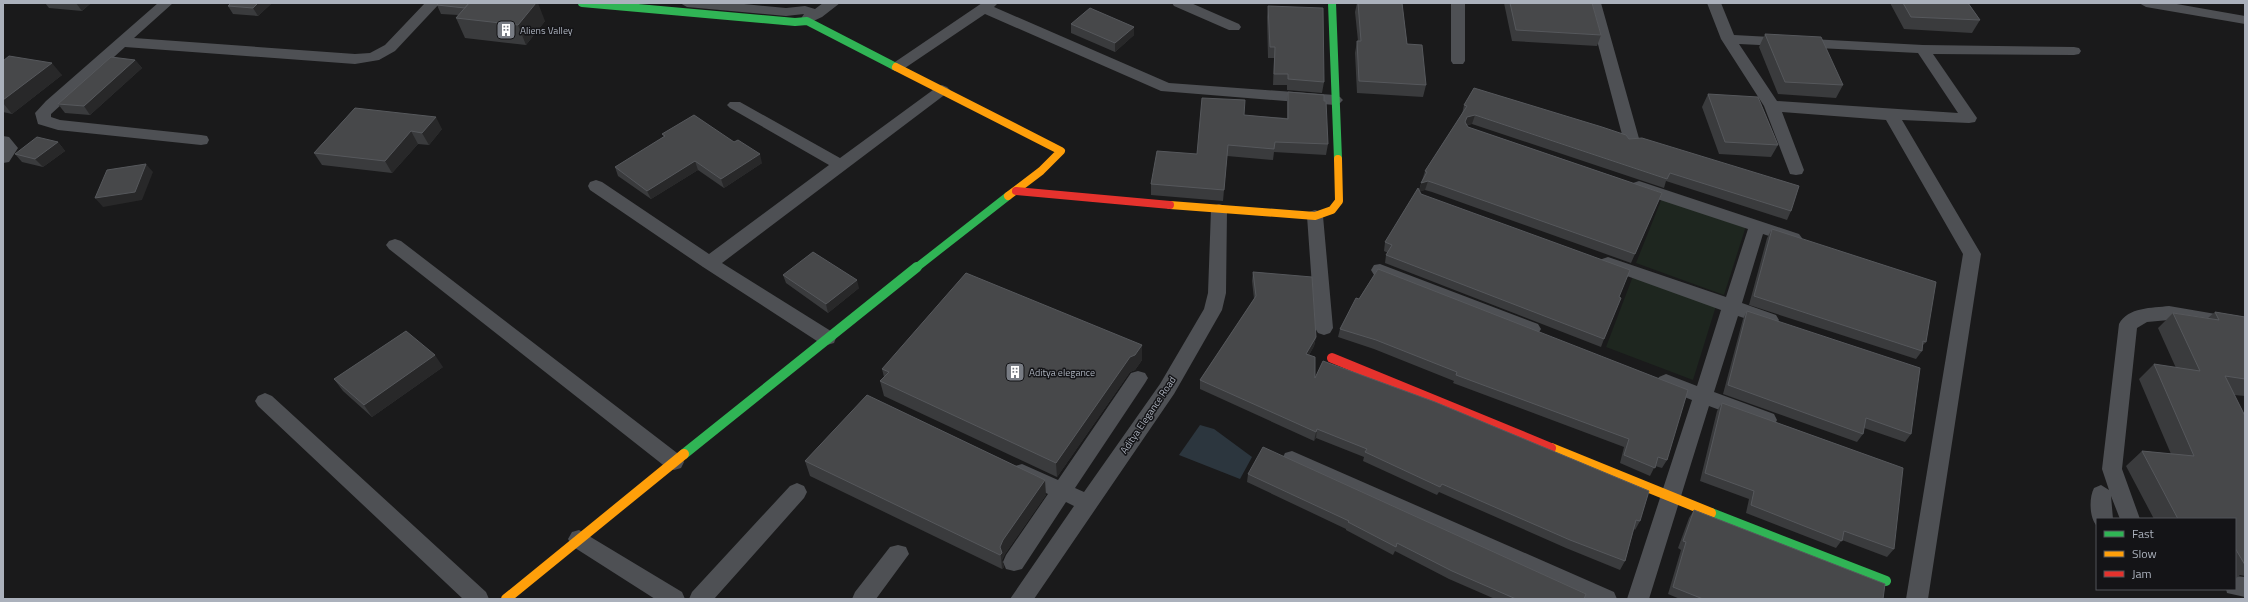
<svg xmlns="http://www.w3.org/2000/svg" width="2248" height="602" viewBox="0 0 2248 602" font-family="'Titillium Web',sans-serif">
<rect width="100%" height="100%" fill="#1a1a1b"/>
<path fill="#1e261f" d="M1662,198L1746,226L1724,295L1636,263Z
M1633,276L1716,306L1693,380L1606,347Z"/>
<path fill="#2c363e" d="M1200,425L1214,429L1252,457L1240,479L1179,455Z"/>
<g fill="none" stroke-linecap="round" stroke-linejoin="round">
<path fill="#4e5054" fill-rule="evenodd" d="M158,3H173L134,38L355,54L370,53L385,45L425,3H440L395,51L379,60L355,64L125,47L51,114V117L60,120L201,135L207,136L209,140L207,144L201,145L58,130L38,124L35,113L46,101Z
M680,3H734L786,8L805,6L815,9L823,3H840L822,17L807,24L800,20L804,14L786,16L687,7Z
M982,3H998L994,7L1169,83L1335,95L1340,97L1343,100L1340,103L1335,105L1161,91L985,14L902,70H892L890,67L892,64Z
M1172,3H1191L1239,24L1241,27L1239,30H1229L1174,6Z
M1451,3H1465V61L1463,64H1453L1451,61Z
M1587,3H1601L1640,142L1638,146H1626L1624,142Z
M1707,3H1721L1734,35L1923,45L2074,47L2079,48L2081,51L2079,54L2074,55L1933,54L1977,118L1975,122L1969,123L1902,120L1981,254L1928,599H1906L1963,254L1886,120L1782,112L1804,170L1802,174L1796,175L1790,174L1764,106L1721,39ZM1739,44L1918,53L1958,113L1777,101Z
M2139,3H2171L2245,16V24L2146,7Z
M942,85L947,87L950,90L947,93L722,263L834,333L836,338L834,343L827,345L820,343L703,267L590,190L588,186L590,182L596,180L602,182L709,254L829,165L730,108L727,105L730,102H740L840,158L937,87Z
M3,136L9,137L18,148L9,162L3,163Z
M1639,181L1799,234L1802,238L1799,242L1793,244L1763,234L1742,303L1776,315L1779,320L1776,325L1770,327L1738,316L1714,392L1774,414L1777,420L1774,426L1767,428L1709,406L1649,599H1627L1692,400L1659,387L1656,382L1659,377L1666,374L1697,386L1721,310L1602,267L1599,263L1602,259L1608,257L1726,297L1748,229L1633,191L1631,187L1633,183Z
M1219,204L1225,206L1227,210L1226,293L1222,310L1174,394L1034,599H1010L1074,506L1066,502L1022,569L1014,571L1006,569L1003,562L1006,555L1048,494L1015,478L1012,472L1015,466L1022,464L1058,480L1131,373L1138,371L1145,373L1148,378L1145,383L1075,488L1084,492L1160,384L1204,309L1208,293L1211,210L1213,206Z
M1315,210L1321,212L1323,216L1333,328L1330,333L1324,335L1318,333L1315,328L1307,216L1309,212Z
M395,239L401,241L681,456L684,462L681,468L674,470L667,468L389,249L386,245L389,241Z
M1380,264L1538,324L1541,329L1538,334L1532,336L1526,334L1374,275L1371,270L1374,265Z
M2169,306L2245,319V333L2169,320L2147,322L2137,328L2122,469L2140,519H2120L2111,496L2113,519H2097V526C2089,518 2089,497 2094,488L2101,485L2109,490L2102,469L2119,324C2128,307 2152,308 2169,306Z
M265,393L272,396L486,592L489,599H463L258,406L255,401L258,396Z
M1292,451L1614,592L1617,599H1583L1285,465L1282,459L1285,453Z
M797,483L804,486L807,492L804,498L714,599H689L692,592L790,486Z
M579,530L682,592L685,599H655L572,546L568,539L572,532Z
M898,545L906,547L909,554L876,599H852L855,592L890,547Z
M2235,576L2245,577V597L2227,593L2226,589H2235Z"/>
<path stroke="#30b455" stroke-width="8" d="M582,3L795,22L807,21L896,67
M1332,3L1338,159
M916,268L1008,196"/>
<path stroke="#30b455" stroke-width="10" d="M684,454L917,267
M1711,513L1886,581"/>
<path stroke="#ff9f0a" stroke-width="8" d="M896,67L1061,151L1041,171L1008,196
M1170,205L1315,216L1332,210L1339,201L1338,159"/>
<path stroke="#ff9f0a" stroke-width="10" d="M1551,448L1711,513
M506,599L684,454"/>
<path stroke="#e5322d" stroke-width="8" d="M1016,191L1170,205"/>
<path stroke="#e5322d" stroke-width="10" d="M1332,358L1551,448"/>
</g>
<path fill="#3a3b3d" d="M45,3H91L82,11L49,8Z
M231,3H272L258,16L233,14L228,6Z
M439,3L545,21L526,45L465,38L456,18L458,15L441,14L437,5Z
M1357,3H1402L1407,44L1426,85L1423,97L1357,93L1355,53L1357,41H1358L1355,12Z
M1504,3H1592L1601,35L1597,46L1512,41Z
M1890,3H1968L1980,20L1972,33L1904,29Z
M1268,6L1324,82L1322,93L1287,90V85H1273L1274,58H1268L1267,17Z
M1071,24L1134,35L1115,52L1071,33Z
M1765,34L1843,85L1836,98L1778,94L1759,47Z
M135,60L142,68L90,115L65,113L58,104Z
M3,61L62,75L12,114L3,112Z
M1288,92L1324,101L1328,144L1326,155L1274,152L1273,160L1227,156L1223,201L1151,195V184L1197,154L1244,115L1287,118V103Z
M1708,94L1778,145L1771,157L1719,154L1702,107Z
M1464,105L1629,139L1791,211L1787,220L1666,181L1664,188L1472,124L1467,125L1468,127L1662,193L1631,263L1432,192L1425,190L1419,191L1421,194L1619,297L1604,339L1601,347L1385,263L1386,255L1388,253L1384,251L1385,242L1419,190L1425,171L1462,114Z
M355,108L442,129L429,145L418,144L392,173L322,165L314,153Z
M662,134L762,163L724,188L698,170L651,199L618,176L615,167L664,137Z
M58,142L65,151L43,167L22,162L15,154Z
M1772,229L1926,342L1922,346V351L1916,359L1749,305L1767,238Z
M1378,269L1667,460L1662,468L1655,466L1650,476L1620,463L1624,447L1453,383L1454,381L1374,349L1338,337L1340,329Z
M1253,272L1316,337L1314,346L1309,355L1315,378L1640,521L1635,530L1634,529L1625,561L1620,570L1566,548L1439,492L1437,495L1363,461L1364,457L1316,438L1314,441L1200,389V380L1254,299L1252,281Z
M783,275L859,288L828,313L786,283Z
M1747,311L1911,434L1905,442L1864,428L1863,434L1857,442L1723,394L1743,319Z
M2215,312L2245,317V396L2234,395L2245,416V576L2240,575L2235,579V519H2154L2126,466L2142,451L2171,454L2139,379L2154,364L2176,368L2158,328L2173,313L2208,318Z
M1142,345V360L1135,370L1130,372L1057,477L884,396L880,381L884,377L882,369Z
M443,367L372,417L343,391L334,379Z
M1722,403L1894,549L1887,557L1842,540L1836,548L1746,513L1749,499L1700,481L1717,411Z
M805,461L1046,495L1005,554L1002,560L1004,567L1002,569L810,476Z
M1248,474L1584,599H1495L1449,579L1395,551L1393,555L1346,530V529L1247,482Z
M1694,510L1883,599H1680L1668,594L1681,550L1678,548L1689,518Z"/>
<path fill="#282829" d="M76,3H91L82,11Z
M258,3H272L258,16L253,8Z
M536,3H538L545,21L526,45L518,25Z
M1134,27V35L1115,52V43Z
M135,60L142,68L90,115L84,106Z
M52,63L62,75L12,114L3,103V100Z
M1475,115L1472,124L1465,125V122L1467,117Z
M436,117L442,129L429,145L422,133Z
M411,131L418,144L392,173L385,161Z
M58,142L65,151L43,167L35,159Z
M760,154L762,163L724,188L721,179Z
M695,161L698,170L651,199L647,191Z
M146,164L153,172L142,200L103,207L95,198Z
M1428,181L1425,190L1419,192L1421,183Z
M857,280L859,288L828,313L826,304Z
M1316,337L1314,346L1305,363L1306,354Z
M1142,345V360L1135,370L1130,372L1057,477L1056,463L1130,357Z
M435,355L443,367L372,417L364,405Z
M1317,429L1316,438L1314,441L1316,432Z
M1045,480L1046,495L1005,554L1002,560L1004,567L1002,569L1000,547L1003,540Z"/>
<path fill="#47484a" stroke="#56585c" d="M231,3H258L253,8L228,6Z
M439,3H469L465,8L437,5Z
M469,3H536L518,25L456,18Z
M1358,3H1402L1407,44L1422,45L1426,85L1359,81L1357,41H1361Z
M1510,3H1592L1601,35L1516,30Z
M1903,3H1968L1980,20L1911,17Z
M1268,6L1323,8L1324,82L1288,79V74H1274L1275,47H1270Z
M1090,8L1134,27L1115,43L1071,24Z
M1765,34L1821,37L1843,85L1785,82Z
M9,56L52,63L3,100V61Z
M111,57L135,60L84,106L58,104Z
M1474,88L1602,127L1626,135L1629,139L1642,138L1799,186L1791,211L1670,173L1667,179L1475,115L1467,117L1465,122L1468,127L1662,193L1635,254L1434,183L1428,181L1421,183L1427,172L1425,171L1467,106L1464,105Z
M1288,92L1324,95V101H1326L1328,144L1275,142L1274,149L1228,145L1224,190L1151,184L1157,151L1197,154L1202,98L1245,100L1244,115L1288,119Z
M1708,94L1758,97L1778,145L1725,142Z
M355,108L436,117L422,133L411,131L385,161L314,153Z
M694,115L734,142L738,140L760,154L721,179L695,161L647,191L615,167L665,136L662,134Z
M37,137L58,142L35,159L15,154Z
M146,164L135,192L95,198L107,170Z
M1418,188L1421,194L1630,270L1619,297L1621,298L1604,339L1386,255L1392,245L1385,242Z
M1772,229L1936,282L1926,342L1923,341L1922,351L1754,296Z
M813,252L857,280L826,304L783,275Z
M1378,269L1688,390L1667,460L1658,457L1655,468L1624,455L1629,439L1456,375L1457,372L1376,340L1340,329L1356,298L1359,299Z
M1253,272L1312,277L1316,337L1306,354L1315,357V378L1323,361L1435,402L1649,491L1640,521L1636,520L1625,561L1570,540L1442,484L1440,487L1365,452L1367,449L1317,429L1316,432L1200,380L1256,296Z
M966,273L1142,345L1135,355L1130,357L1056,463L880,381L889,372L882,369Z
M1747,311L1920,368L1911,434L1866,418L1863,434L1728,385Z
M2215,312L2245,317V379L2225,376L2245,416V565L2235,548V519H2178L2142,451L2194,456L2154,364L2200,371L2173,313L2219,320Z
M406,331L435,355L364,405L334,379Z
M867,395L1045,480L1003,540L1000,547L1002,553L1000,555L805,461Z
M1722,403L1903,468L1894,549L1844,531L1842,541L1751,505L1754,491L1705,473Z
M1263,447L1586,594L1584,599H1516L1452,571L1397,543L1396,547L1348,522L1349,521L1248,474Z
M1694,510L1885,584L1883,599H1703L1673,587L1686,542L1683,541Z"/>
<defs>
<symbol id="building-square" viewBox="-11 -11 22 22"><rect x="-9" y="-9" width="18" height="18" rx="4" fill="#787c84" stroke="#141417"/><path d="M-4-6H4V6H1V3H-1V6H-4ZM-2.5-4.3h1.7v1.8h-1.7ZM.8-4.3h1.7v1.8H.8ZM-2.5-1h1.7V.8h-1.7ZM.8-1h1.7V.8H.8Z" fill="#fff"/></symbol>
</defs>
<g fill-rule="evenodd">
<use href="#building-square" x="495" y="19" width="22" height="22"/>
<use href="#building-square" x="1004" y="361" width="22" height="22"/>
</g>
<g text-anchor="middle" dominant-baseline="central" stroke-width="3" stroke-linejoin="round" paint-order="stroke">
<g font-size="10" fill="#abb1bc" stroke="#141417" text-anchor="start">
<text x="520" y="30">Aliens Valley</text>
<text x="1029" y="372">Aditya elegance</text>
</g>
<g font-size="10" fill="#abb1bc" stroke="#141417">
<text transform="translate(1148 415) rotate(-56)">Aditya Elegance Road</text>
</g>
</g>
<rect width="2248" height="602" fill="none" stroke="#abb1bc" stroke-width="8"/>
<rect x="2096" y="518" width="140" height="72" fill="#141417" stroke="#505359"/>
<rect x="2104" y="531" width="20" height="6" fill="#30b455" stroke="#505359"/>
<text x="2132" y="538" font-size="12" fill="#abb1bc">Fast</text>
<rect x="2104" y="551" width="20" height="6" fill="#ff9f0a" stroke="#505359"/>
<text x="2132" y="558" font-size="12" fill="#abb1bc">Slow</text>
<rect x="2104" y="571" width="20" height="6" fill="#e5322d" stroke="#505359"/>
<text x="2132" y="578" font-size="12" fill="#abb1bc">Jam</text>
</svg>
